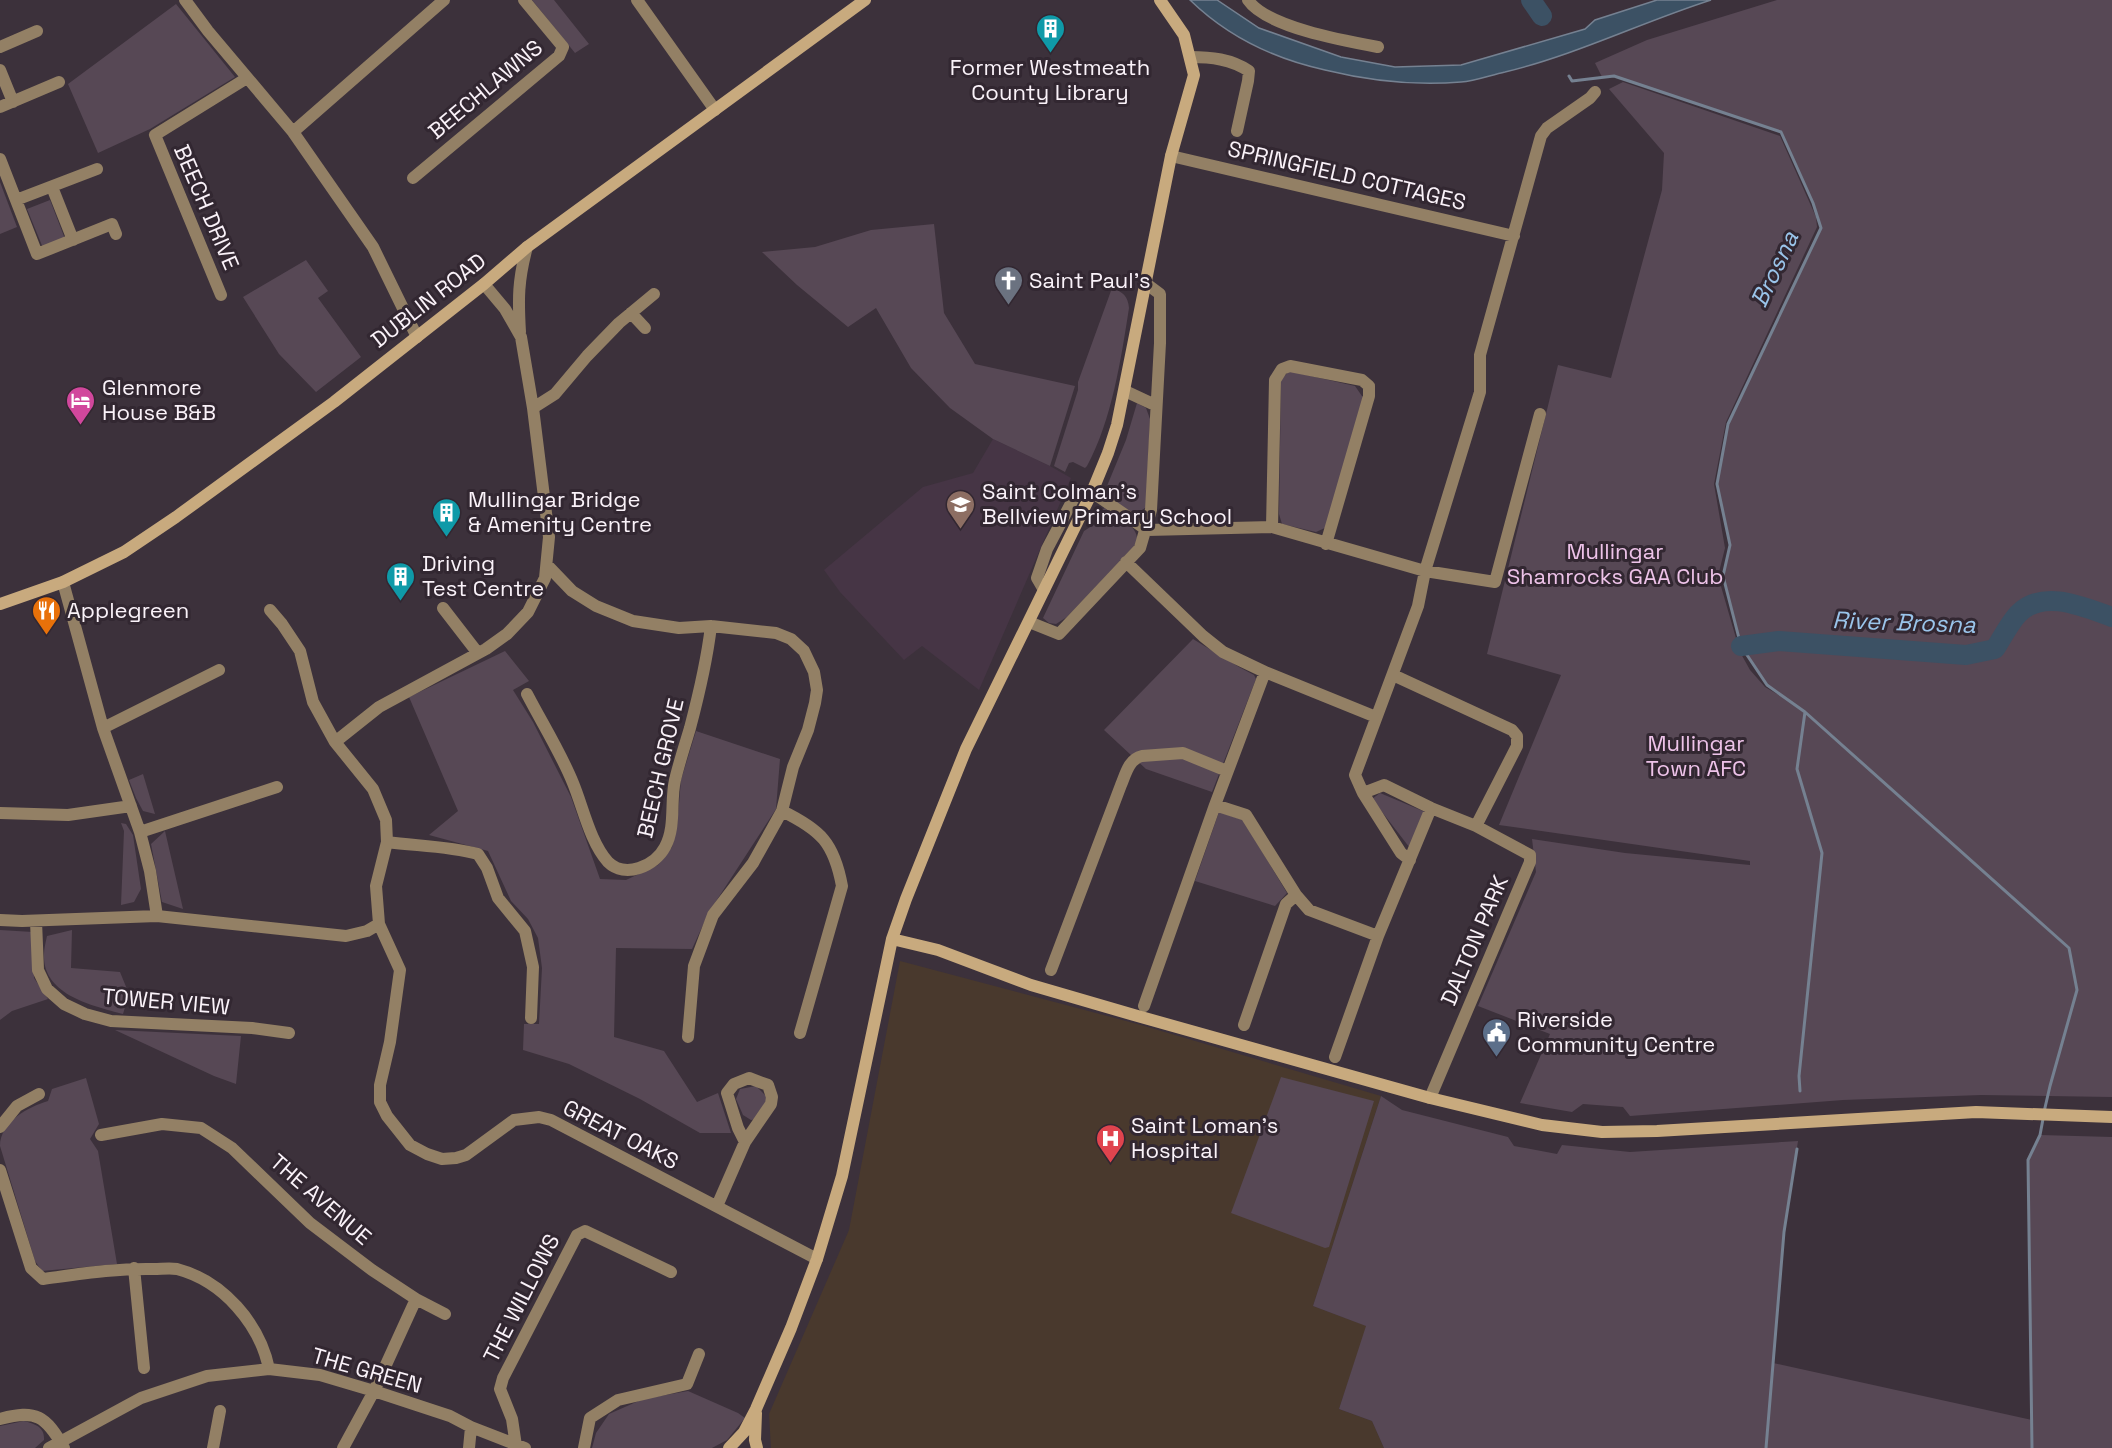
<svg xmlns="http://www.w3.org/2000/svg" width="2112" height="1448" viewBox="0 0 2112 1448" font-family="'Space Grotesk',sans-serif">
<rect width="100%" height="100%" fill="#3c313b"/>
<path fill="#463545" d="M993,439L1050,466L1071,478L979,690L922,646L904,660L840,592L824,570L923,487L973,473Z"/>
<path fill="#49392d" d="M900,961L1141,1025L1381,1096L1313,1306L1367,1326L1339,1409L1372,1421L1384,1448H771L769,1414L849,1230Z"/>
<path fill="#574855" d="M532,0H554L589,44L575,53Z
M1777,0H2112V1097L1981,1095L1843,1100L1630,1116L1623,1107L1583,1104L1572,1112L1520,1103L1550,1034L1478,1006L1536,872L1532,839L1625,853L1750,865V861L1499,825L1561,675L1487,654L1558,365L1611,378L1662,190L1664,153L1609,89L1623,82L1780,136L1816,217L1817,227L1726,422L1714,484L1725,548L1718,576L1740,652L1750,670L1765,687L1777,694V692L1767,685L1741,646L1723,576L1730,545L1717,484L1728,424L1821,228L1813,203L1781,132L1614,76L1602,77L1595,63L1647,40Z
M176,4L235,77L150,129L98,153L68,84Z
M0,182L17,227L0,234Z
M50,200L65,239L43,248L27,209Z
M934,224L944,313L975,364L1075,386L1050,466L993,439L950,408L911,368L876,308L848,327L797,285L762,252L815,247L871,230Z
M306,260L328,291L318,298L361,357L316,392L279,354L243,297Z
M1112,288C1123,292 1128,296 1129,308C1121,359 1112,420 1087,466L1085,468L1073,462L1069,463L1065,472L1054,466L1078,390V382Z
M1289,371L1355,386L1364,399L1327,527L1316,532L1282,524L1279,514L1281,380Z
M1137,403L1146,408L1150,419L1146,507C1133,519 1120,506 1109,498L1111,494L1107,486L1126,440Z
M1104,508C1116,516 1140,525 1137,543L1067,617L1056,624L1049,623L1043,618L1084,531L1095,524Z
M1193,639L1239,667L1254,675L1256,679L1212,792L1146,769L1104,730Z
M505,651L529,681L513,690L533,722L571,797L600,879L626,880L658,865L672,847L677,826L681,780L696,731L780,759L776,809L709,912L692,949L616,948L614,1037L664,1051L697,1102L718,1093L731,1133H700L640,1099L569,1064L523,1050L524,1024H539L542,968L538,938L528,919L511,901L488,851L429,835L458,811L409,697Z
M143,774L155,814L143,811L136,798L129,780Z
M1380,793L1430,814L1413,852L1372,799Z
M1219,812L1243,820L1287,893L1275,906L1195,881Z
M121,823L126,824L133,835L141,889L134,902L121,905L124,831Z
M165,831L183,909L162,902L151,844Z
M0,930L33,932L34,978L48,999L12,1011L0,1020Z
M72,930L71,968L120,972L129,994L123,1014C93,1006 42,995 44,954C44,948 46,941 47,936Z
M115,1030L241,1036L236,1084L214,1076Z
M1281,1077L1374,1101L1329,1247L1325,1248L1231,1213Z
M86,1078L99,1124L90,1139L98,1151L117,1264L42,1271L35,1261L0,1146C0,1122 28,1107 48,1101L52,1089Z
M756,1086L768,1098L757,1119L751,1120L743,1115L736,1099L740,1089Z
M1381,1096L1402,1110L1508,1137L1514,1146L1557,1154L1562,1145L1630,1152L1798,1141L1784,1232L1773,1363L2032,1420L2028,1160L2040,1135L2112,1137V1448H1384L1372,1421L1339,1409L1366,1326L1313,1306Z
M688,1391L738,1413L745,1418L727,1440L712,1448H592L596,1433L609,1414L643,1399Z
M24,1421C35,1424 45,1427 44,1440L35,1448H0V1426Z"/>
<path fill="#3c5164" stroke="#758191" stroke-width="1.5" d="M1190,0H1217L1259,28L1341,57L1395,67L1461,65L1585,29L1595,20L1657,0H1711C1642,22 1576,55 1505,72C1491,75 1475,81 1461,82C1415,86 1370,81 1325,70C1275,59 1227,36 1190,0Z"/>
<g fill="none" stroke-linecap="round" stroke-linejoin="round">
<path stroke="#758191" stroke-width="3" d="M1569,76L1572,81L1614,76L1781,132L1813,203L1821,228L1728,424L1717,484L1730,545L1723,576L1741,646L1767,685L1805,712L2069,948L2077,990L2050,1086L2044,1112
M1800,1091L1799,1076L1822,853L1797,769L1805,712
M1766,1448L1784,1232L1797,1149
M2032,1448L2028,1160L2040,1135L2043,1119"/>
<path stroke="#3c5164" stroke-width="20" d="M1531,0L1542,16
M1741,646L1779,641L1966,655L1995,649C2002,638 2009,624 2018,614C2043,588 2084,607 2112,617"/>
<path stroke="#938065" stroke-width="12" d="M185,0L208,31L293,132L373,247L417,337
M637,0L715,110
M1248,0C1266,27 1345,41 1378,47
M0,47L37,31
M1190,57C1211,57 1231,59 1249,71L1248,81L1237,131
M0,70L13,102
M0,107L59,82
M293,132L444,0
M1171,156L1514,236
M0,159L37,254L112,224L116,234
M413,178L559,56L563,47L524,0
M52,187L73,240
M16,200L97,169
M484,284L505,309L521,337L533,408L549,537L545,578L528,612L507,634L486,649L379,707L335,742L373,789L386,820L387,842L376,886L379,924L400,970L390,1042L380,1085V1102L387,1116L410,1145L427,1154L442,1159L456,1158L466,1155L514,1120L539,1117L551,1120L817,1259
M221,295L155,135L247,78
M631,313L645,328
M520,332C518,299 518,280 527,247
M1125,391L1155,405
M533,408L555,394L587,356L619,323L654,294
M1092,492L1147,530L1272,527L1425,571L1480,392V355L1541,136L1547,128L1590,98L1595,92
M1272,527L1275,380L1282,369L1290,366L1362,380L1369,386V396L1326,544
M1126,562L1203,636L1223,652L1265,672
M548,566L572,591L596,606L633,621L679,628L711,626L776,633L791,639L804,651L814,672L817,690L815,703L808,730L793,767L782,811L753,863L713,915L694,966L688,1037
M63,582L103,728L140,832L150,871L157,916
M1044,590L1037,578L1047,549L1077,492L1089,497
M443,608L477,652
M270,610L282,624L300,651L313,702L335,742
M1029,622L1059,634L1140,548L1151,510L1160,343V294L1144,282
M1393,675L1512,730L1517,736V746L1476,826
M527,694C542,723 561,753 573,783C583,807 590,842 608,862C625,879 655,866 665,847C676,827 670,802 675,780C679,763 685,745 690,728C699,694 707,660 711,626
M1376,717L1265,672L1215,805L1246,815L1296,895L1309,910L1378,936
M103,728L219,670
M1363,793L1401,853L1410,860
M782,811C821,830 834,843 842,886L800,1033
M0,813L68,815L131,806
M140,832L277,787
M387,842C417,846 448,846 478,854L487,868L498,898L525,931L533,967L531,1018
M0,920L22,921L157,916L346,936L367,931L379,924
M36,921L38,970L47,989L64,1004L85,1014L111,1021L252,1028L289,1033
M1051,970L1121,785C1126,773 1129,759 1142,756L1183,753L1227,771
M1144,1006L1215,805
M1244,1025L1286,904L1296,895
M1335,1057L1378,936L1431,808
M1430,1098L1530,862V855L1476,826L1431,808L1384,785L1363,793L1355,775L1418,606L1425,571L1495,582L1540,414
M0,1127L17,1106L39,1094
M101,1135L162,1124L201,1128L232,1148L310,1223L372,1270L416,1299L374,1391L343,1448
M0,1170L31,1268L43,1279C80,1274 117,1268 154,1269C161,1269 170,1268 177,1269C223,1281 260,1324 269,1369
M717,1206L745,1142L771,1104L772,1097L768,1085L749,1078L734,1084L727,1093L738,1128L745,1142
M134,1268L144,1368
M416,1299L445,1314
M0,1419C36,1409 46,1416 64,1448
M516,1446L512,1419L500,1389L503,1378L577,1235L585,1231L671,1272
M49,1448L141,1398L207,1376L269,1369L320,1375L374,1391L450,1416L471,1427L525,1448
M213,1448L220,1411
M469,1448L471,1427
M584,1448L590,1418L618,1400L687,1384L699,1354"/>
<path stroke="#c8aa7e" stroke-width="12" d="M0,604L63,582L124,552L176,517L334,402L484,284L527,247L865,0
M892,939L938,950L1031,985L1134,1015L1430,1098L1542,1125L1602,1132L1657,1131L1976,1112L2112,1117
M756,1413L755,1440L757,1448
M729,1448L744,1432L756,1409L791,1328L817,1259L842,1176L892,939L906,899L966,749L1092,492L1108,453L1117,425L1171,156L1194,75L1184,35L1160,0"/>
</g>
<defs>
<symbol id="building-pin" viewBox="-11 -11 22 30"><path d="M0 17L-7.5 6A9.5 9.5 0 1 1 7.5 6Z" fill="#0f9aa8" stroke="#322731"/><path d="M-4-6H4V6H1V3H-1V6H-4ZM-2.5-4.3h1.7v1.8h-1.7ZM.8-4.3h1.7v1.8H.8ZM-2.5-1h1.7V.8h-1.7ZM.8-1h1.7V.8H.8Z" fill="#fff"/></symbol>
<symbol id="church-pin" viewBox="-11 -11 22 30"><path d="M0 17L-7.5 6A9.5 9.5 0 1 1 7.5 6Z" fill="#6b7280" stroke="#322731"/><path d="M-1.2-6h2.4v3.5h3.3v2.4h-3.3V6h-2.4V-.1h-3.3v-2.4h3.3Z" fill="#fff"/></symbol>
<symbol id="hotel-pin" viewBox="-11 -11 22 30"><path d="M0 17L-7.5 6A9.5 9.5 0 1 1 7.5 6Z" fill="#d1479c" stroke="#322731"/><path d="M-6-4.5h1.5V1H6V5H4.5V3h-9V5H-6ZM-4 0a1.8 1.8 0 1 1 3.6 0ZM.5 0V-2.5h3Q6-2.5 6 0Z" fill="#fff"/></symbol>
<symbol id="school-pin" viewBox="-11 -11 22 30"><path d="M0 17L-7.5 6A9.5 9.5 0 1 1 7.5 6Z" fill="#8d6e63" stroke="#322731"/><path d="M0-5L7-2L0 1L-7-2ZM-4 1L0 2.5L4 1V4Q0 6-4 4Z" fill="#fff"/></symbol>
<symbol id="restaurant-pin" viewBox="-11 -11 22 30"><path d="M0 17L-7.5 6A9.5 9.5 0 1 1 7.5 6Z" fill="#e8710a" stroke="#322731"/><path d="M-5-6h1v4h1v-4h1v4h1v-4h1v5L-1.5 .5V6h-2V.5L-5-1ZM5-6V6H3V1.5H1.5Q1.5-4 5-6Z" fill="#fff"/></symbol>
<symbol id="civic-pin" viewBox="-11 -11 22 30"><path d="M0 17L-7.5 6A9.5 9.5 0 1 1 7.5 6Z" fill="#5c6f8a" stroke="#322731"/><path d="M-.6-6.5H3V-4.5H.6V-3L4-1V1h2V6H-6V1h2V-1L-.6-3ZM-1.2 2.5V6h2.4V2.5Z" fill="#fff"/></symbol>
<symbol id="hospital-pin" viewBox="-11 -11 22 30"><path d="M0 17L-7.5 6A9.5 9.5 0 1 1 7.5 6Z" fill="#e0444e" stroke="#322731"/><path d="M-5-5h3v3.5h4V-5h3V5h-3V1.5h-4V5h-3Z" fill="#fff"/></symbol>
</defs>
<g fill-rule="evenodd">
<use href="#building-pin" x="1034" y="12" width="33" height="45"/>
<use href="#church-pin" x="992" y="264" width="33" height="45"/>
<use href="#hotel-pin" x="64" y="384" width="33" height="45"/>
<use href="#school-pin" x="944" y="488" width="33" height="45"/>
<use href="#building-pin" x="430" y="496" width="33" height="45"/>
<use href="#building-pin" x="384" y="560" width="33" height="45"/>
<use href="#restaurant-pin" x="30" y="594" width="33" height="45"/>
<use href="#civic-pin" x="1480" y="1016" width="33" height="45"/>
<use href="#hospital-pin" x="1094" y="1122" width="33" height="45"/>
</g>
<g text-anchor="middle" dominant-baseline="central" stroke-width="6" stroke-linejoin="round" paint-order="stroke">
<g font-size="22" fill="#faf2f9" stroke="#322731" text-anchor="start">
<text x="1050" y="67" text-anchor="middle">Former Westmeath<tspan x="1050" dy="25">County Library</tspan></text>
<text x="1029" y="280">Saint Paul's</text>
<text x="102" y="387">Glenmore<tspan x="102" dy="25">House B&amp;B</tspan></text>
<text x="982" y="491">Saint Colman's<tspan x="982" dy="25">Bellview Primary School</tspan></text>
<text x="468" y="499">Mullingar Bridge<tspan x="468" dy="25">&amp; Amenity Centre</tspan></text>
<text x="422" y="563">Driving<tspan x="422" dy="25">Test Centre</tspan></text>
<text x="67" y="610">Applegreen</text>
<text x="1517" y="1019">Riverside<tspan x="1517" dy="25">Community Centre</tspan></text>
<text x="1131" y="1125">Saint Loman's<tspan x="1131" dy="25">Hospital</tspan></text>
</g>
<g font-size="22" fill="#faf2f9" stroke="#322731">
<text transform="translate(485 89) rotate(-40)">BEECHLAWNS</text>
<text transform="translate(1347 175) rotate(13)">SPRINGFIELD COTTAGES</text>
<text transform="translate(207 207) rotate(67)">BEECH DRIVE</text>
<text transform="translate(428 300) rotate(-38)">DUBLIN ROAD</text>
<text transform="translate(660 768) rotate(-77)">BEECH GROVE</text>
<text transform="translate(1474 940) rotate(-67)">DALTON PARK</text>
<text transform="translate(166 1001) rotate(5)">TOWER VIEW</text>
<text transform="translate(621 1134) rotate(27)">GREAT OAKS</text>
<text transform="translate(321 1199) rotate(41)">THE AVENUE</text>
<text transform="translate(521 1298) rotate(-63)">THE WILLOWS</text>
<text transform="translate(367 1370) rotate(16)">THE GREEN</text>
</g>
<g font-size="22" fill="#eec3e9" stroke="#322731">
<text x="1615" y="551">Mullingar<tspan x="1615" dy="25">Shamrocks GAA Club</tspan></text>
<text x="1696" y="743">Mullingar<tspan x="1696" dy="25">Town AFC</tspan></text>
</g>
<g font-size="24" font-style="italic" fill="#9ac4ea" stroke="#322731">
<text transform="translate(1774 269) rotate(-65)">Brosna</text>
<text transform="translate(1904 622) rotate(2)">River Brosna</text>
</g>
</g>
</svg>
